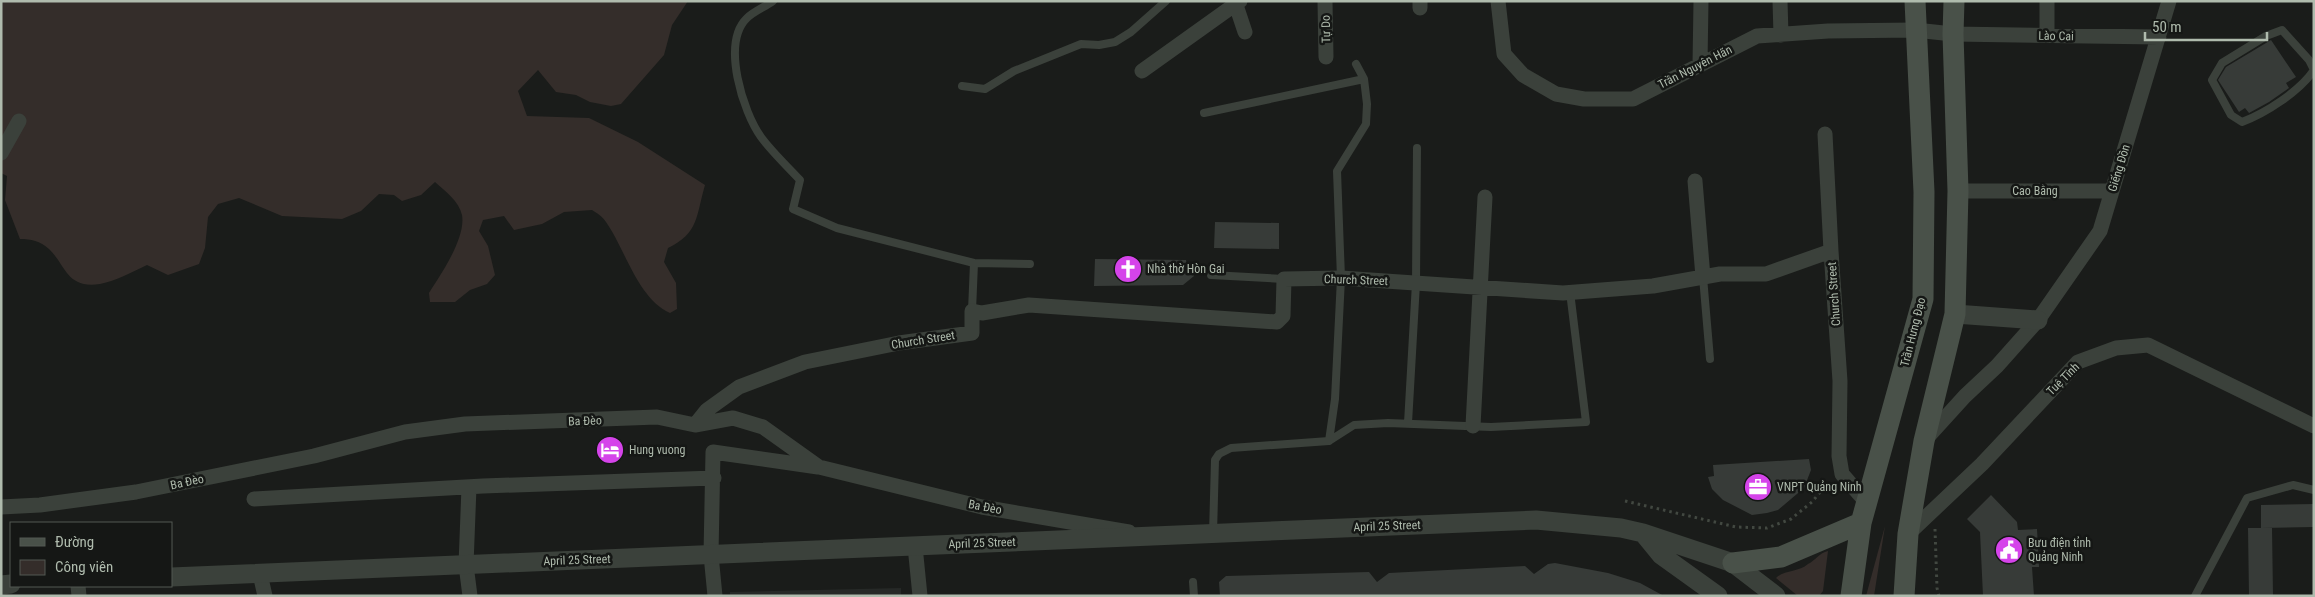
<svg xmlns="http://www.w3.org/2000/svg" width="2315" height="597" viewBox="0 0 2315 597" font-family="'Roboto Condensed',sans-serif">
<rect width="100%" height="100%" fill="#1a1c1a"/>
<path fill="#262927" d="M901,588V596H730V592Z"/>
<path fill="#342d2a" d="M1,1H688L672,25L664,55L621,104L611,106L590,102L576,95L556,92L538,70L518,91L527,116L589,118L638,142L705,185C696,216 699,233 668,248L664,262L676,283L677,309L670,313C638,299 625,249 606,222C603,217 597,213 592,210L564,212L542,224L514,230L504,216L483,220L479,231L488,246L495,275L487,284L470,290L455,302H430L429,293C441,274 466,238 462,215C459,201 445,191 435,182L421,195L402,201L394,195L379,194L361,211L342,219L282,216L239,198L218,204L208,217L205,248L199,264L168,275L147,265C132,272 116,281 100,284C66,289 66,265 49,249C40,241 31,239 20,239L5,200L7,176L1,173Z
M1885,526L1874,596H1866Z
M1828,551L1823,591L1819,596H1798L1776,578C1784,570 1799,572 1808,564C1816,560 1819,553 1828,551Z"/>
<path fill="#373b38" d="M2271,40L2296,77L2286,83L2289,88L2269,102L2249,113L2245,108L2239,112L2218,80L2226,67Z
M1215,222L1279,223V249L1214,248Z
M1095,259L1186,260L1187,265L1192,267L1194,276L1183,285L1094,286Z
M1809,459L1811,470L1804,488L1778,510L1767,513L1752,515L1723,500L1712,489L1708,477L1714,476L1713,465Z
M1991,495L2017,522L2018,530L2037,529L2039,567H2032L2034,596H1983L1980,532L1967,519Z
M2314,504V527L2261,528V505Z
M2248,528H2272L2273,596H2249Z
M1555,563L1608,573L1640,583L1664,596H1220L1219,582L1226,576L1369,572L1377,582L1389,573L1525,566L1534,574L1548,564Z"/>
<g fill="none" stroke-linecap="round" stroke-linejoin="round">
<path stroke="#424841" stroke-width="3" stroke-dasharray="2.5 4" stroke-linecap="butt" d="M1625,501L1736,527L1767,528L1791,519L1812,502L1826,485
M1935,529L1937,588L1939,596"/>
<path stroke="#3b413b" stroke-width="8" d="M773,1C765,7 754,11 747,18C721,43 743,112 761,137C772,152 787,166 800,180L793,209L837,228L974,263L1030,264
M2282,30L2309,60L2314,70C2300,91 2266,113 2242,122L2231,115L2212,80L2222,63L2266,36Z
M962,86L985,89L1014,71L1081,44L1099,45L1115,42L1131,32L1166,1
M1204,113L1364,79
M1211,275L1284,279
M1703,277L1710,359
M972,311L974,263
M1408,423L1416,283L1417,148
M1329,441L1335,399L1341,278L1337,171L1366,124L1367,104L1364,79L1356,64
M1213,534L1215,460L1219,454L1231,448L1329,441L1354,425L1388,423L1491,427L1586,422L1570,292
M1193,582L1194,596
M2195,596L2247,498L2293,485L2314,490"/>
<path stroke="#3b413b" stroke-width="15" d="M1325,1L1326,57
M1420,1V8
M1498,1L1504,54L1523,75L1556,94L1584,99H1633L1757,36L1828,31L1915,30L1953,34L2159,37
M1780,1L1781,35
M1236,5L1245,32
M2047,35V1
M1700,64L1701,1
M1142,71L1240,1
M1825,134L1831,251
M1,153L19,121
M1695,181L1703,277
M1958,191H2112
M695,425L707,410L739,387L805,362L899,343L972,333V311L982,313L1029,305L1277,322L1283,316L1284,279L1341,278L1563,293L1653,286L1720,274H1766L1831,251L1840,381L1839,456L1842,474L1867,503
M1473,426L1485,197
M1925,440L1965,396L1997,366L2038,320L2100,231L2169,1
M469,487L466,565L470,596
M254,499L483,486L714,478
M1,507L40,505L136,492L314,456L405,432L465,424L657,417L695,425L733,418L763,427L819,467L982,507L1129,532
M1908,534L1982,464L2078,362L2116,348L2148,345L2314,426
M915,546L920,596
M260,574L265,596
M78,586L79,596
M715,596L711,555L713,452L818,467"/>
<path stroke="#3b413b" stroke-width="19" d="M1955,314L2038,320
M1643,533L1661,555L1718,596
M171,577L1536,520L1621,528L1643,533L1733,563L1776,596
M1,585L11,584"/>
<path stroke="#495149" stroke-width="21" d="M1733,563L1781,557L1861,523
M1851,596L1861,523L1923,299L1924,192L1915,1
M1904,596L1908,534L1924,441L1955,314L1958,191L1953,34L1954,1"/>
</g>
<defs>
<symbol id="church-disc" viewBox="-11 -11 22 22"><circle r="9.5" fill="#d544ea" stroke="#151715"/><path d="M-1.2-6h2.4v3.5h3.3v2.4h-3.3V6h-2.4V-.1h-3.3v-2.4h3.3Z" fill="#fff"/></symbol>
<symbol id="hotel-disc" viewBox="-11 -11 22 22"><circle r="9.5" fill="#d544ea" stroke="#151715"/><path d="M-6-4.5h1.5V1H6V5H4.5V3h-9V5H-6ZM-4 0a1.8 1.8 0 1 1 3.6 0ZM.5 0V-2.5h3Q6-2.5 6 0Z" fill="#fff"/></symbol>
<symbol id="office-disc" viewBox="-11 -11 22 22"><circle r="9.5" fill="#d544ea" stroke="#151715"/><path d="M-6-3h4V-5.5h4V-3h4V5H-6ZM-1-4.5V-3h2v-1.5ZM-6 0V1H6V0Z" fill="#fff"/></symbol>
<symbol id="civic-disc" viewBox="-11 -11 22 22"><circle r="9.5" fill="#d544ea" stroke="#151715"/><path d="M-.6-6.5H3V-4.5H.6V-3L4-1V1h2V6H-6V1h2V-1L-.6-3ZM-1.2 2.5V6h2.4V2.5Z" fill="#fff"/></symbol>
</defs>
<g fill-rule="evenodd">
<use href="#church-disc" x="1112" y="253" width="32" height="32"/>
<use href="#hotel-disc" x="594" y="434" width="32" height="32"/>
<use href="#office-disc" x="1742" y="471" width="32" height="32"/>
<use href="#civic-disc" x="1993" y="534" width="32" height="32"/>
</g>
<g text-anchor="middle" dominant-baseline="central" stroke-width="5" stroke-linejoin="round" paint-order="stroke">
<g font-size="12" fill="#afbbad" stroke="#151715">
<text transform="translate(1326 29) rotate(-91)">Tự Do</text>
<text transform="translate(2056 36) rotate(1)">Lào Cai</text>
<text transform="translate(1695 67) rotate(-27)">Trần Nguyên Hãn</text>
<text transform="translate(2119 168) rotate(-73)">Giếng Đồn</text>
<text x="2035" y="191">Cao Bằng</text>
<text transform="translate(1356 280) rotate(2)">Church Street</text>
<text transform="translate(1834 294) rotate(-94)">Church Street</text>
<text transform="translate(1913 332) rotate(-76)">Trần Hưng Đạo</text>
<text transform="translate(923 340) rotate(-9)">Church Street</text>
<text transform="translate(2063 379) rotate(-45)">Tuệ Tĩnh</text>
<text transform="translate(585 421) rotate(-2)">Ba Đèo</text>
<text transform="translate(187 482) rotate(-12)">Ba Đèo</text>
<text transform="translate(985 507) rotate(11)">Ba Đèo</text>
<text transform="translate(1387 526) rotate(-2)">April 25 Street</text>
<text transform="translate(982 543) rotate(-2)">April 25 Street</text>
<text transform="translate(577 560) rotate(-2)">April 25 Street</text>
</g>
<g font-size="12" fill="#afbbad" stroke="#151715" text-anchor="start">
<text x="1147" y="269">Nhà thờ Hòn Gai</text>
<text x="629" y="450">Hung vuong</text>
<text x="1777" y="487">VNPT Quảng Ninh</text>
<text x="2028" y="543">Bưu điện tỉnh<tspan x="2028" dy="14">Quảng Ninh</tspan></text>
</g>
</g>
<rect width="2315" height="597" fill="none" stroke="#afbbad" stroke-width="5"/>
<rect x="10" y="522" width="162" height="65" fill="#151715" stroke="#535952"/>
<rect x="20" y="538" width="25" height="8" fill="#495149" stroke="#535952"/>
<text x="55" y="547" font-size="15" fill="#afbbad">Đường</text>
<rect x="20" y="560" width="25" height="15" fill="#342d2a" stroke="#535952"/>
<text x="55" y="572" font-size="15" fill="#afbbad">Công viên</text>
<path d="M2145 32v8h122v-8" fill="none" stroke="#afbbad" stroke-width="2.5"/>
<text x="2152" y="32" font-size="15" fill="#afbbad" stroke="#151715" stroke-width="4" paint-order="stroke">50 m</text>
</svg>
